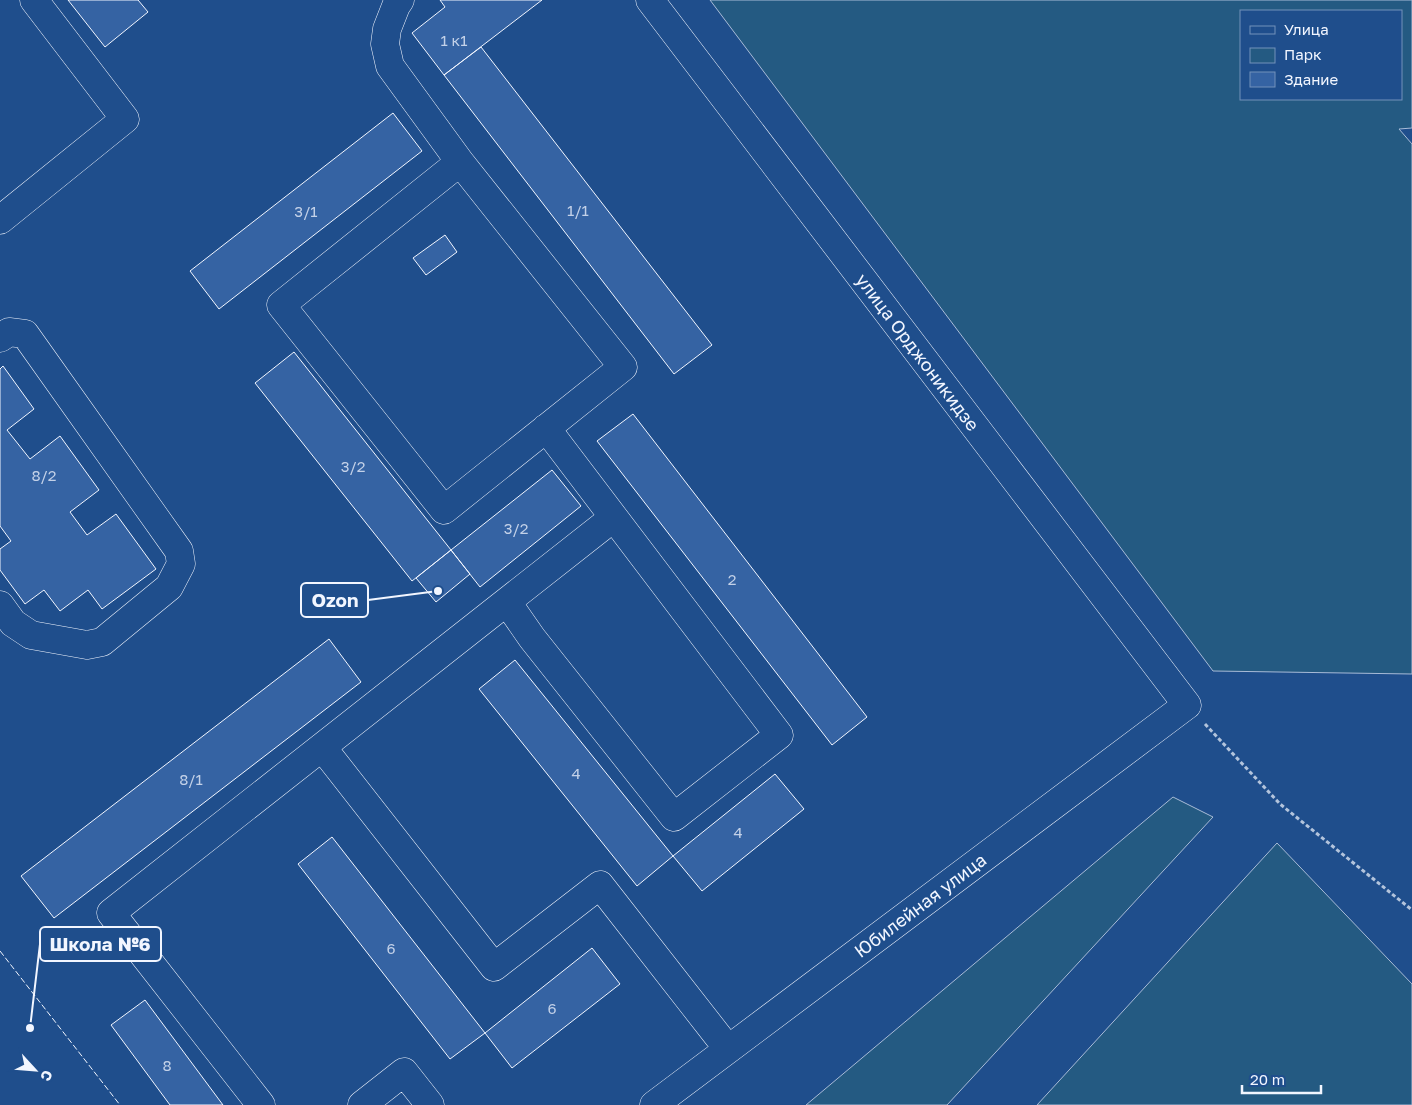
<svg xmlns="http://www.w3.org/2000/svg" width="1412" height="1105" viewBox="0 0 1412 1105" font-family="'Golos Text',sans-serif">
<rect width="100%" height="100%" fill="#1f4e8c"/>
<path fill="#245a82" stroke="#a8bbd7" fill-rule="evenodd" d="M710,0H1412V128L1399,129L1412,144V674L1213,671ZM1401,11V99H1241V11Z
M1173,797L1213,817L947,1105H806Z
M1277,843L1412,984V1105H1037Z"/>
<path fill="#3563a3" stroke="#f2f6ff" d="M68,0H138L148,12L105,47Z
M440,0H542L444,75L412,33L445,7Z
M481,47L712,345L674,374L444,75Z
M393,113L422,151L219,309L190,271Z
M445,235L457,252L426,275L413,258Z
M294,352L451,550L412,581L255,383Z
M3,366L34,409L7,430L30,459L60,436L99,490L70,512L87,535L116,514L156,569L102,609L88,590L60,611L44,590L25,604L0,570V549L11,541L0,526V369Z
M633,414L867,717L832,745L597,441Z
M552,470L581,506L480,587L451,550Z
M451,550L470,574L436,602L416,578Z
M329,639L361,682L54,918L21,876Z
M515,660L673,856L637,886L479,689Z
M775,774L804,809L702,891L673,856Z
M332,837L485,1033L450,1059L298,864Z
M592,948L620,984L512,1068L485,1033Z
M145,1000L223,1105H170L111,1025Z"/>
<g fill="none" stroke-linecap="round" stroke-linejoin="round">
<defs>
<path id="minor" d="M400,0L396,6L387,29L385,44L390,66L460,162
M650,0L1187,705L654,1105
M460,162L623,367L444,510L281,305Z
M0,220L125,119L34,0
M0,338L9,332L25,334L179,551L181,564L169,587L102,642L87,645L31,635L13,623L0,605
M507,602L532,638L674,817L779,735L546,428
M322,747L494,967L600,885L728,1049
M261,1105L111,913L613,518
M362,1105L404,1072L430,1105"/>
</defs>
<use href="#minor" stroke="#f2f6ff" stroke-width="29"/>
<path stroke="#b3c4dc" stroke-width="3" stroke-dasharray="4 2.5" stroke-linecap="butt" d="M1205,724L1280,804L1412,910"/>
<use href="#minor" stroke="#1f4e8c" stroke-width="28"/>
<path stroke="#f2f6ff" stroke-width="1" stroke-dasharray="6 2.5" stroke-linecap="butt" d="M0,951L120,1105"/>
</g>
<g text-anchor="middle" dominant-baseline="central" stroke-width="4" stroke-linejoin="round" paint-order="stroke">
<g font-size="15" fill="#c3d1e8">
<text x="454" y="40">1 к1</text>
<text x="578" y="210">1/1</text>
<text x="306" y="211">3/1</text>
<text x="353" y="466">3/2</text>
<text x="44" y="475">8/2</text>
<text x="516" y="528">3/2</text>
<text x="732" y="579">2</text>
<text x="576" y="773">4</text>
<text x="191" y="779">8/1</text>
<text x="738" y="832">4</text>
<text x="391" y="948">6</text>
<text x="552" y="1008">6</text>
<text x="167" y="1065">8</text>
</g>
<g font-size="18" fill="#f2f6ff" stroke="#1f4e8c">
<text transform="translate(918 352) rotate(53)">улица Орджоникидзе</text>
<text transform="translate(920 905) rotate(-37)">Юбилейная улица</text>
</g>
</g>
<path fill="none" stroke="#f2f6ff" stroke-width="2" d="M438 591L368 600M30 1028L40 944"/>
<g fill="#f2f6ff" stroke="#1f4e8c" stroke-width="2">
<circle cx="438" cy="591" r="5"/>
<circle cx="30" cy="1028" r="5"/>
</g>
<g fill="#1f4e8c" stroke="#f2f6ff" stroke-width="2">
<rect x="301" y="583" width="67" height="34" rx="5"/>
<rect x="40" y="927" width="121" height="34" rx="5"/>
</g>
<g font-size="19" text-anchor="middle" font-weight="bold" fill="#f2f6ff">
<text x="335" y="607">Ozon</text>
<text x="100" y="951">Школа №6</text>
</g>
<rect x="1240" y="10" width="162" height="90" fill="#1f4e8c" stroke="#7391ba"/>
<rect x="1250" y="26" width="25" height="8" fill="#1f4e8c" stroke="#7391ba"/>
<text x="1284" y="35" font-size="15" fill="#f2f6ff">Улица</text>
<rect x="1250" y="48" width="25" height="15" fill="#245a82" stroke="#7391ba"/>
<text x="1284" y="60" font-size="15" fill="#f2f6ff">Парк</text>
<rect x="1250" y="72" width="25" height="15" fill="#3563a3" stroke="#7391ba"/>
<text x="1284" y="85" font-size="15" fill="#f2f6ff">Здание</text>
<g transform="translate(35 1070) rotate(116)" stroke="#1f4e8c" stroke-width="4" paint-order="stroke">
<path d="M0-4L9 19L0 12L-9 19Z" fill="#f2f6ff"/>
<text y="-8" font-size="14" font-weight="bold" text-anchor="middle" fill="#f2f6ff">С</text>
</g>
<path d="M1242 1085v8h79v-8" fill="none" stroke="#f2f6ff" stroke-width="2.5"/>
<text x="1250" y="1085" font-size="15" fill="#f2f6ff" stroke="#1f4e8c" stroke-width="4" paint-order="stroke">20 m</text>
</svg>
